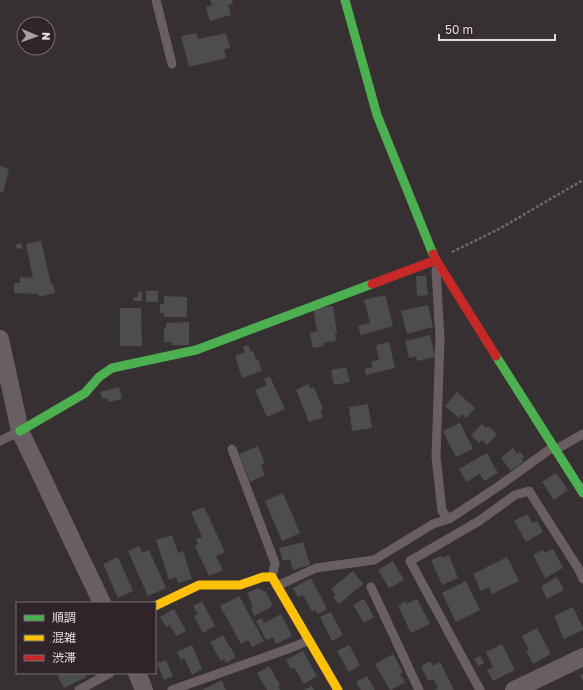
<svg xmlns="http://www.w3.org/2000/svg" width="583" height="690" viewBox="0 0 583 690" font-family="'Golos Text','Noto Sans JP',sans-serif">
<rect width="100%" height="100%" fill="#363033"/>
<path fill="#4d4d50" d="M210,0H232L233,4L228,5L231,15L210,21L206,7L212,5Z
M196,33L198,39L226,33L230,48L224,49L226,58L189,67L181,36Z
M0,166L9,169L3,193L0,192Z
M41,241L51,284L53,283L55,293L39,297L38,294L14,293V283H20V277L33,278L26,244Z
M21,243L23,248L17,249L15,245Z
M416,276H426L428,295L417,296Z
M146,291H158V302H146Z
M138,292H142V301H133L134,297H138Z
M385,295L393,326L361,335L358,326L370,323L364,300Z
M164,296L187,297V317H164V313H160V304H164Z
M428,305L433,327L407,334L401,311Z
M333,306L337,334H335L336,341L323,343L324,346L313,348L310,333L317,331L313,309Z
M120,308H141L142,346H120Z
M189,322V345H171L172,342H164V328H166V323Z
M430,335L435,357L417,361L416,356L409,358L405,341Z
M389,342L395,368L366,375L365,369L373,367L371,362L379,360L376,345Z
M248,345L251,352L253,351L256,360L258,359L262,371L242,378L235,356L245,352L243,347Z
M346,367L350,382L334,385L331,370Z
M270,377L285,409L267,417L255,390L267,385L264,379Z
M308,384L310,388L314,387L323,409L320,411L323,417L309,422L296,390Z
M119,387L122,399L108,402L107,398L102,399L100,392Z
M457,392L475,408L466,418L462,414L459,418L445,406Z
M368,404L372,428L352,431L349,407Z
M460,423L473,449L456,457L443,431Z
M482,424L486,428L488,426L497,434L487,445L482,440L479,443L471,435Z
M258,446L265,463L261,465L265,475L250,482L239,454Z
M513,448L517,454L520,452L524,457L522,459L524,461L511,471L501,458Z
M487,453L498,473L484,481L480,474L466,482L459,469Z
M556,473L568,490L554,500L542,482Z
M283,493L300,533L282,541L265,501Z
M204,507L225,552L216,556L223,570L209,576L195,546L198,544L196,539L202,537L191,512Z
M527,514L532,523L537,521L543,532L526,542L514,521Z
M172,535L178,553L183,551L192,579L178,583L176,577L169,580L156,540Z
M303,542L310,565L293,570L290,559L283,561L279,548Z
M139,546L142,553L149,550L166,588L148,596L128,551Z
M553,549L563,568L545,578L533,555L543,550L545,553Z
M449,555L458,578L442,585L431,560L441,556L442,558Z
M118,557L133,591L118,598L103,564Z
M507,557L519,581L492,594L489,587L481,591L473,574Z
M393,561L404,580L389,588L378,570Z
M353,571L363,584L339,604L333,597L336,595L331,589Z
M557,577L564,590L547,599L541,586Z
M311,578L327,609L318,614L315,610L312,612L303,595L298,597L293,588Z
M466,581L480,610L456,622L442,593Z
M258,588L266,592L273,606L254,616L251,608L253,607L247,593Z
M239,596L264,641L252,647L248,640L241,644L220,606Z
M364,599L374,617L364,623L353,605Z
M417,599L430,624L411,633L398,606L406,601L407,604Z
M202,601L215,626L203,633L194,616L198,614L193,606Z
M573,607L583,628V630L564,639L554,616Z
M174,609L186,631L176,636L170,625L166,627L160,617Z
M331,612L343,635L332,641L320,617Z
M281,614L292,636L276,644L273,637L266,640L256,621L262,618L264,623Z
M537,628L551,654L533,664L526,651L529,650L522,636Z
M223,635L236,657L226,663L224,659L221,661L210,642Z
M502,644L515,670L493,681L487,670L493,667L486,652Z
M192,645L202,669L192,675L184,658L181,660L177,652Z
M349,645L360,665L349,672L337,651Z
M303,651L317,676L304,684L294,667L291,669L286,660Z
M393,654L403,672L400,674L405,682L391,690H390L375,664Z
M480,656L484,663L478,666L474,659Z
M166,660L173,676L164,680L157,663Z
M431,661L432,666L440,662L454,690H435L438,688L434,679L428,681L421,666Z
M269,666L280,685L278,686L280,690H267L257,673Z
M64,673H84L86,677L64,688L58,676Z
M583,674V682L580,675Z
M367,676L375,690H361L356,682Z
M222,680L226,690H202Z
M312,686L314,690H304Z"/>
<g fill="none" stroke-linecap="round" stroke-linejoin="round">
<path stroke="#6f676b" stroke-width="2.5" stroke-dasharray="3 2" stroke-linecap="butt" d="M452,252L499,229L583,180"/>
<path stroke="#695f63" stroke-width="9" d="M156,0L172,64
M436,270L440,338L436,457L442,511L449,519
M0,441L20,431
M232,449L275,563L272,577
M555,450L583,434
M277,586L316,568L374,560L433,524L449,519L499,486L553,447
M371,587L419,690
M79,690L110,673
M172,690L296,646L309,640
M480,690L410,561L479,521L515,495L529,491L578,568L583,579"/>
<path stroke="#695f63" stroke-width="18" d="M0,339L20,431L102,603
M137,673L144,690
M514,690L583,657"/>
<path stroke="#4caf50" stroke-width="9" d="M345,0L377,115L433,254
M496,356L583,493
M20,431L85,393L99,377L112,368L196,350L372,284"/>
<path stroke="#ffc107" stroke-width="9" d="M155,606L199,585H240L263,577H272L338,690"/>
<path stroke="#c62828" stroke-width="9" d="M433,254L436,260L496,356
M372,284L436,260"/>
</g>
<rect x="16" y="602" width="140" height="72" fill="#2f2429" stroke="#776e72"/>
<rect x="24" y="615" width="20" height="6" fill="#4caf50" stroke="#776e72"/>
<text x="52" y="622" font-size="12" fill="#e3dcdf">順調</text>
<rect x="24" y="635" width="20" height="6" fill="#ffc107" stroke="#776e72"/>
<text x="52" y="642" font-size="12" fill="#e3dcdf">混雑</text>
<rect x="24" y="655" width="20" height="6" fill="#c62828" stroke="#776e72"/>
<text x="52" y="662" font-size="12" fill="#e3dcdf">渋滞</text>
<g transform="translate(36 36) rotate(92)"><circle r="19" fill="#2f2429" stroke="#776e72"/>
<path d="M0-3L7 15L0 10L-7 15Z" fill="#a6a0a3"/>
<text y="-6" font-size="11" font-weight="bold" text-anchor="middle" fill="#e3dcdf">N</text>
</g>
<path d="M439 34v6h116v-6" fill="none" stroke="#e3dcdf" stroke-width="2"/>
<text x="445" y="34" font-size="12" fill="#e3dcdf" stroke="#2f2429" stroke-width="3" paint-order="stroke">50 m</text>
</svg>
